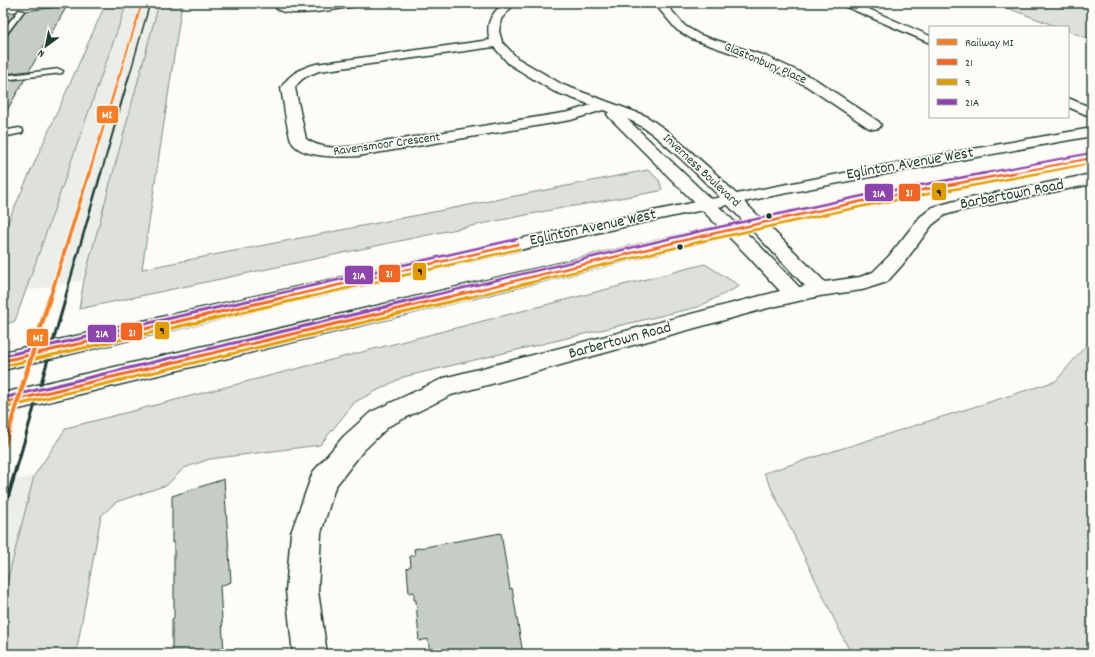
<svg xmlns="http://www.w3.org/2000/svg" width="1095" height="657" viewBox="0 0 1095 657" font-family="Dekko,sans-serif">
<rect width="100%" height="100%" fill="#fdfcf7"/>
<filter id="ink" filterUnits="userSpaceOnUse"><feTurbulence type="fractalNoise" baseFrequency=".025" numOctaves="2"/><feDisplacementMap in="SourceGraphic" scale="8" xChannelSelector="R" yChannelSelector="G"/><feConvolveMatrix kernelMatrix="1 2 1 2 8 2 1 2 1" color-interpolation-filters="sRGB"/></filter>
<g filter="url(#ink)">
<path fill="#eceee9" d="M127,3H159L84,280L26,291Z
M34,476L3,598V483Z"/>
<path fill="#dde0db" stroke="#7e8e88" d="M106,3H127L15,321L3,325V233Z
M159,3H182L142,269L648,170L659,180L662,189L660,191L551,210L437,233L79,309L84,280Z
M994,3H1092V40L1068,31V27H1058Z
M705,264L740,286L698,307L403,377L355,402L320,445L210,459L184,468L167,485L116,502L101,516L76,654H3V598L34,476L66,428Z
M1092,338V654H851L764,473L1056,381Z"/>
<path fill="#c6cdc7" stroke="#1f3d34" d="M67,6L29,71L3,74V38L6,37L25,11Z
M16,12L3,28V13Z
M25,79L3,117V81Z
M224,479L231,582L220,586L224,654H172V619L174,618V542L172,543V496Z
M501,533L510,589L512,588L523,654H430L428,639L419,641L416,600H414V592L409,593L407,568L411,566L410,556L415,555L414,549Z"/>
<g fill="none" stroke-linecap="round" stroke-linejoin="round">
<defs>
<path id="service" d="M19,10L24,11L5,36L3,37V30Z
M59,69L63,71L62,73L3,80V76Z
M19,128L22,129L23,131L22,133L3,137V131Z"/>
<path id="minor" d="M337,3H359L354,6C340,9 286,19 276,8L281,5L316,7Z
M504,3H515L501,19L499,31L502,42L517,58L563,85L646,116L666,130L715,173L825,282L860,277L873,272L889,256L920,217L933,207L955,201L1092,174V184L959,211L945,215L932,225L903,264L887,282L862,290L820,296L768,308L451,395L389,426L362,452L335,487L321,533L318,591L327,654H293L286,591L291,533L313,472L344,436L371,412L444,378L780,291L747,255L609,117L607,114L609,112L603,110L571,120L358,156C342,157 298,159 291,140C286,125 284,104 281,88C289,74 301,68 316,64L490,40C485,24 491,14 504,3ZM494,47L509,64L553,91L591,105L569,112L358,146C339,148 323,150 306,139L295,88C300,78 309,75 319,71ZM627,119C648,127 664,144 681,159C724,199 764,243 805,286L799,287L761,247Z
M654,3H665L685,26L700,35L765,56L815,79L879,122L881,125L879,128L874,129L869,128L805,85L757,62L692,39L677,30Z
M841,3H855L930,36V43L842,5Z
M1068,98L1092,108V117L1068,107Z"/>
<path id="primary" d="M1092,128V136C952,161 813,187 674,216C450,264 226,317 3,370V352C365,272 726,190 1092,128Z
M1092,153V163L863,206L702,242L3,413V393L702,230L863,196Z"/>
</defs>
<use href="#service" stroke="#1f3d34" stroke-width="3"/>
<use href="#minor" stroke="#1f3d34" stroke-width="3"/>
<use href="#primary" stroke="#1f3d34" stroke-width="3"/>
<use href="#service" fill="#fdfcf7" fill-rule="evenodd"/>
<use href="#minor" fill="#fdfcf7" fill-rule="evenodd"/>
<use href="#primary" fill="#fdfcf7" fill-rule="evenodd"/>
<path stroke="#1f3d34" stroke-width="1.5" d="M129,77L150,3"/>
<path stroke="#1f3d34" stroke-width="2" d="M101,174L129,76"/>
<path stroke="#1f3d34" stroke-width="2.5" d="M65,298L101,173"/>
<path stroke="#1f3d34" stroke-width="3" d="M20,456L66,297"/>
<path stroke="#1f3d34" stroke-width="4" d="M3,514L20,455"/>
<defs>
<path id="bus-1-far2" d="M1008,174L1092,158"/>
<path id="bus-1-far1" d="M282,298L518,244
M444,298L702,236L863,201L1013,173"/>
<path id="bus-1" d="M3,361L286,297
M3,403L448,297"/>
<path id="bus-2-far2" d="M1035,174L1092,163"/>
<path id="bus-2-far1" d="M305,298L519,249
M466,298L703,241L864,206L1040,173"/>
<path id="bus-2" d="M4,366L309,297
M4,408L470,297"/>
<path id="bus-3-far2" d="M980,174L1091,153"/>
<path id="bus-3-far1" d="M259,298L517,239
M422,298L701,231L862,196L986,173"/>
<path id="bus-3" d="M3,356L264,297
M3,398L427,297"/>
</defs>
<use href="#bus-1-far2" stroke="#fdfcf7" stroke-width="4"/>
<use href="#bus-1-far1" stroke="#fdfcf7" stroke-width="5"/>
<use href="#bus-1" stroke="#fdfcf7" stroke-width="6"/>
<use href="#bus-2-far2" stroke="#fdfcf7" stroke-width="4"/>
<use href="#bus-2-far1" stroke="#fdfcf7" stroke-width="5"/>
<use href="#bus-2" stroke="#fdfcf7" stroke-width="6"/>
<use href="#bus-3-far2" stroke="#fdfcf7" stroke-width="4"/>
<use href="#bus-3-far1" stroke="#fdfcf7" stroke-width="5"/>
<use href="#bus-3" stroke="#fdfcf7" stroke-width="6"/>
<use href="#bus-1-far2" stroke="#f26522" stroke-width="2"/>
<use href="#bus-1-far1" stroke="#f26522" stroke-width="2.5"/>
<use href="#bus-1" stroke="#f26522" stroke-width="3"/>
<use href="#bus-2-far2" stroke="#e19c05" stroke-width="2"/>
<use href="#bus-2-far1" stroke="#e19c05" stroke-width="2.5"/>
<use href="#bus-2" stroke="#e19c05" stroke-width="3"/>
<use href="#bus-3-far2" stroke="#8e44ad" stroke-width="2"/>
<use href="#bus-3-far1" stroke="#8e44ad" stroke-width="2.5"/>
<use href="#bus-3" stroke="#8e44ad" stroke-width="3"/>
<defs>
<path id="rail-1-far3" d="M119,77L142,3"/>
<path id="rail-1-far2" d="M89,174L119,76"/>
<path id="rail-1-far1" d="M50,298L89,173"/>
<path id="rail-1" d="M3,449L50,297"/>
</defs>
<use href="#rail-1-far3" stroke="#fdfcf7" stroke-width="3.5"/>
<use href="#rail-1-far2" stroke="#fdfcf7" stroke-width="4.5"/>
<use href="#rail-1-far1" stroke="#fdfcf7" stroke-width="6"/>
<use href="#rail-1" stroke="#fdfcf7" stroke-width="8"/>
<use href="#rail-1-far3" stroke="#f57f25" stroke-width="2"/>
<use href="#rail-1-far2" stroke="#f57f25" stroke-width="2.5"/>
<use href="#rail-1-far1" stroke="#f57f25" stroke-width="3.5"/>
<use href="#rail-1" stroke="#f57f25" stroke-width="4.5"/>
</g>
</g>
<g fill="#1f3d34" stroke="#fdfcf7" stroke-width="1.5">
<circle cx="769" cy="216" r="3.5"/>
<circle cx="680" cy="247" r="3.5"/>
</g>
<g text-anchor="middle" dominant-baseline="central" stroke-width="3.5" stroke-linejoin="round" paint-order="stroke">
<g font-size="13" fill="#1f3d34" stroke="#fdfcf7">
<text transform="translate(765 64) rotate(23)">Glastonbury Place</text>
<text transform="translate(387 145) rotate(-8)">Ravensmoor Crescent</text>
<text transform="translate(701 171) rotate(43)">Inverness Boulevard</text>
</g>
<g font-size="16" fill="#1f3d34" stroke="#fdfcf7">
<text transform="translate(910 164) rotate(-10)">Eglinton Avenue West</text>
<text transform="translate(1012 195) rotate(-11)">Barbertown Road</text>
<text transform="translate(593 228) rotate(-12)">Eglinton Avenue West</text>
<text transform="translate(620 341) rotate(-15)">Barbertown Road</text>
</g>
</g>
<g stroke="#fdfcf7" stroke-width="1.5">
<rect x="96" y="105" width="23" height="19" rx="4" fill="#f57f25"/>
<rect x="931" y="182" width="16" height="19" rx="4" fill="#e19c05"/>
<rect x="898" y="183" width="23" height="19" rx="4" fill="#f26522"/>
<rect x="864" y="183" width="30" height="19" rx="4" fill="#8e44ad"/>
<rect x="412" y="262" width="15" height="19" rx="4" fill="#e19c05"/>
<rect x="378" y="264" width="23" height="19" rx="4" fill="#f26522"/>
<rect x="344" y="265" width="30" height="20" rx="4" fill="#8e44ad"/>
<rect x="154" y="321" width="16" height="19" rx="4" fill="#e19c05"/>
<rect x="120" y="322" width="23" height="19" rx="4" fill="#f26522"/>
<rect x="87" y="324" width="30" height="19" rx="4" fill="#8e44ad"/>
<rect x="26" y="328" width="23" height="19" rx="4" fill="#f57f25"/>
</g>
<g font-size="11" text-anchor="middle" font-weight="bold" fill="#fff">
<text x="107" y="118">MI</text>
<text x="909" y="196">21</text>
<text x="879" y="197">21A</text>
<text x="389" y="277">21</text>
<text x="359" y="279">21A</text>
<text x="132" y="336">21</text>
<text x="102" y="337">21A</text>
<text x="38" y="341">MI</text>
</g>
<g font-size="11" text-anchor="middle" font-weight="bold" fill="#111">
<text x="939" y="196">9</text>
<text x="420" y="275">9</text>
<text x="162" y="334">9</text>
</g>
<rect width="1095" height="657" fill="none" stroke="#fdfcf7" stroke-width="16"/>
<rect x="8" y="8" width="1079" height="641" fill="none" stroke="#1f3d34" stroke-width="1.5" filter="url(#ink)"/>
<rect x="929" y="26" width="140" height="92" fill="#fdfcf7" stroke="#a4b0a9"/>
<rect x="937" y="39" width="20" height="6" fill="#f57f25" stroke="#a4b0a9"/>
<text x="965" y="46" font-size="12" fill="#1f3d34">Railway MI</text>
<rect x="937" y="59" width="20" height="6" fill="#f26522" stroke="#a4b0a9"/>
<text x="965" y="66" font-size="12" fill="#1f3d34">21</text>
<rect x="937" y="79" width="20" height="6" fill="#e19c05" stroke="#a4b0a9"/>
<text x="965" y="86" font-size="12" fill="#1f3d34">9</text>
<rect x="937" y="99" width="20" height="6" fill="#8e44ad" stroke="#a4b0a9"/>
<text x="965" y="106" font-size="12" fill="#1f3d34">21A</text>
<g transform="translate(46 46) rotate(213)" stroke="#fdfcf7" stroke-width="3" paint-order="stroke">
<path d="M0-3L7 15L0 10L-7 15Z" fill="#1f3d34"/>
<text y="-6" font-size="11" font-weight="bold" text-anchor="middle" fill="#1f3d34">N</text>
</g>
</svg>
